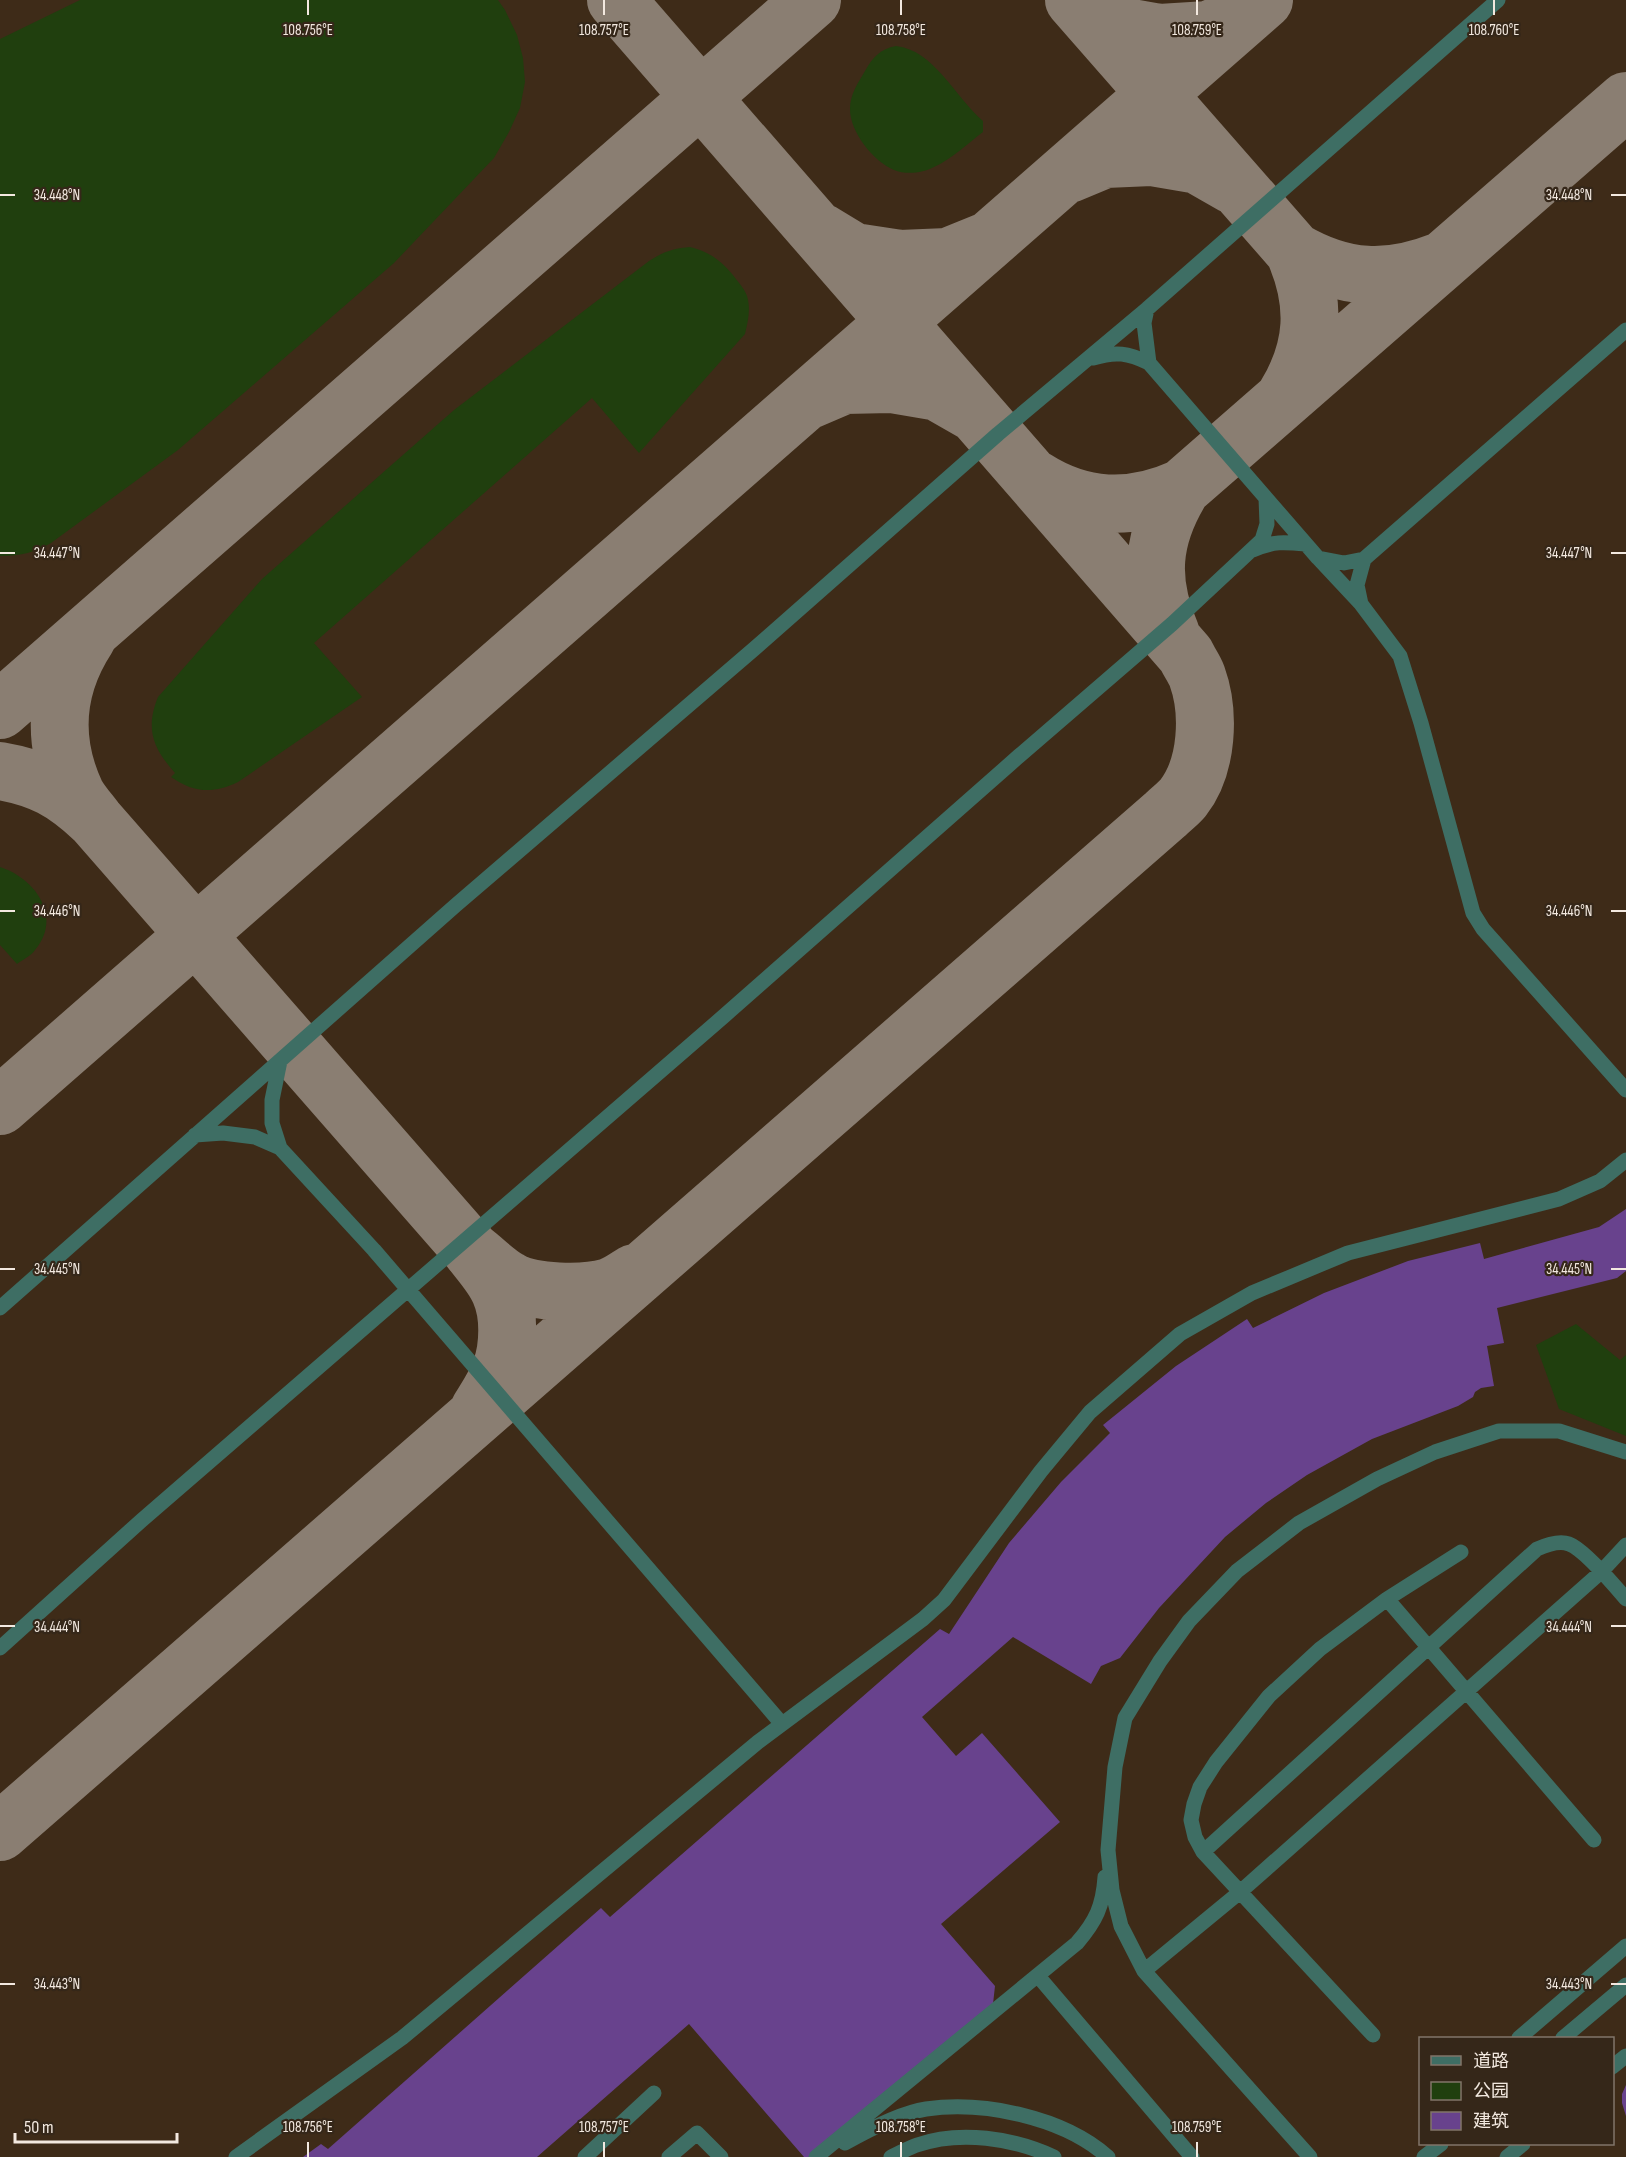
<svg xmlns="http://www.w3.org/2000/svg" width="1626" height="2157" viewBox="0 0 1626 2157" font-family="'Sofia Sans Condensed','Noto Sans SC',sans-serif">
<rect width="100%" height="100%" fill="#352719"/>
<path fill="#3e2b18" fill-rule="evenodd" d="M0,0H1626V2157H0ZM1420,2038H1612V2144H1420Z"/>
<path fill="#203f0e" d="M80,0H498L505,10L517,35L523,58L525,82L520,108L509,132L494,158L394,263L178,450L51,543C35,552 21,556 2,556H0V39Z
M896,46C934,50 955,97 983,121V132C967,144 952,159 934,167C923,173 906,175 894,170C873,161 850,132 850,109C850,94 858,83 865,71C873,57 880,49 896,46Z
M690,247C711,252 724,263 736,279C740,284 745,290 747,296C751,309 748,321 745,334L639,453L592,398L314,643L362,697L238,782C213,794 194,793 171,777L175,773C153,748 145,729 158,697L262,579L454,410L649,261C663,252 674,248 690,247Z
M0,867C35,878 63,917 35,950C31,956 22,960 17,964L0,945Z
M1576,1324L1620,1360L1626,1355V1436L1559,1409L1536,1345Z"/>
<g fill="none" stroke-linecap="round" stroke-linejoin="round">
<path stroke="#8a7e72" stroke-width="58" d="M1074,0L1294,251C1317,303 1315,348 1285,397
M1081,5L1114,25L1160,33L1208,30L1242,16
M1069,174L1105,159L1151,157L1198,165L1233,185
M821,232L854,252L900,259L948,257L985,242
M1294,251C1344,280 1388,282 1441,261
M809,400L844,385L891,384L938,392L973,412
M1035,479C1082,509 1131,511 1182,488L1626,101
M1171,634C1148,581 1151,538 1182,488
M87,638C55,687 51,741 76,794C81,803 89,812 95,820L471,1250C481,1263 494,1277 500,1292C510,1314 509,1347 501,1369C496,1384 487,1397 479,1410
M0,710L812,0
M0,771C41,778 64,791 94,819
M0,1106L1264,0
M473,1252C485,1261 496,1273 509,1280C532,1294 585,1294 609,1287C618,1284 626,1278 634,1273
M0,1832L1166,814C1171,809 1178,804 1183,798C1208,766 1210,712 1197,676C1194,668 1189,662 1186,655L616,0"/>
</g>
<path fill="#68428d" d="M1626,1209V1271L1617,1278L1497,1308L1504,1343L1487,1346L1494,1386L1481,1388L1475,1392L1473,1397L1458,1406L1372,1439L1307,1475L1266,1503L1225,1537L1159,1608L1120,1658L1101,1666L1091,1684L1013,1637L922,1717L956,1756L982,1733L1060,1822L941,1924L995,1986L993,2004L810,2157H804L689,2024L537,2157H303L321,2144L328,2149L601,1908L610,1917L940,1629L949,1634L1009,1543L1061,1482L1110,1433L1103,1425L1176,1366L1247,1319L1253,1328L1324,1293L1408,1261L1480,1243L1484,1259L1599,1227Z
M1626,2085V2116L1622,2103V2094Z"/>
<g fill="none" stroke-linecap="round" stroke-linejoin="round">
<path stroke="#3e6e64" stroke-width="15" d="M1147,309L1144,323L1149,363L1318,558L1344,563L1364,559L1626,330
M1093,358C1116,351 1128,353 1149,363
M1253,550C1273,541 1284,542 1306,544
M1318,558L1361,604L1400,656L1421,723L1473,913L1483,929L1626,1090
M1361,604L1357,585L1364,559
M280,1061L272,1100V1123L280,1148
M195,1135L223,1133L255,1137L280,1148L374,1250L782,1724
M0,1308L456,905L754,649L998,434L1147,309L1498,0
M1387,1599L1594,1840
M0,1648L142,1520L724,1016L1019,756L1172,624L1262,540L1267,524L1266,498
M1203,1852L1537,1549C1546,1545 1559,1540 1569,1544C1583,1549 1615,1586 1626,1599
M1144,1971L1240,1892L1601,1572L1626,1545
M1038,1976L1192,2157
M1373,2035L1203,1852L1195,1837L1191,1820L1194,1804L1200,1787L1216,1762L1269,1696L1320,1649L1387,1599L1461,1552
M1519,2038L1626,1946
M1563,2038L1626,1985
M1612,2067L1626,2056
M845,2143C868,2130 900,2113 926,2109C984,2101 1063,2117 1108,2157
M236,2157L402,2038L758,1742L923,1619L944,1600L1041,1471L1090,1412L1180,1334L1252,1293L1348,1253L1559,1199L1600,1181L1626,1160
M585,2157L654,2093
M669,2157L697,2133L721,2157
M816,2157L1077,1943C1096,1921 1103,1906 1105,1877
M891,2157C900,2153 908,2148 917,2145C960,2130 1013,2138 1054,2157
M1310,2157L1144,1971L1121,1926L1112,1890L1108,1850L1115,1767L1125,1718L1160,1661L1189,1621L1237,1571L1299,1523L1377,1479L1435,1452L1499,1431H1559L1626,1452
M1424,2157L1441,2144
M1507,2157L1523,2144"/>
</g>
<path fill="none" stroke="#f3e9e0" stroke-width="2" d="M308,0V15M604,0V15M901,0V15M1197,0V15M1494,0V15M0,195H15M1611,195H1626M0,553H15M1611,553H1626M0,911H15M1611,911H1626M0,1269H15M1611,1269H1626M0,1626H15M1611,1626H1626M0,1984H15M1611,1984H1626M308,2142V2157M604,2142V2157M901,2142V2157M1197,2142V2157"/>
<g font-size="15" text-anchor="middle" fill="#f3e9e0" stroke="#352719" stroke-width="4.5" stroke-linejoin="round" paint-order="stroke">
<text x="308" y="35">108.756°E</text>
<text x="604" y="35">108.757°E</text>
<text x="901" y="35">108.758°E</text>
<text x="1197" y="35">108.759°E</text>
<text x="1494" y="35">108.760°E</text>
<text x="57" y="200">34.448°N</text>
<text x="1569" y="200">34.448°N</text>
<text x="57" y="558">34.447°N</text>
<text x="1569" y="558">34.447°N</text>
<text x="57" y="916">34.446°N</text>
<text x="1569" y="916">34.446°N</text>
<text x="57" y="1274">34.445°N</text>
<text x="1569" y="1274">34.445°N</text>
<text x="57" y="1632">34.444°N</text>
<text x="1569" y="1632">34.444°N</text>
<text x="57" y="1989">34.443°N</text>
<text x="1569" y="1989">34.443°N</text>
<text x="308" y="2132">108.756°E</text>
<text x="604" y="2132">108.757°E</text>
<text x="901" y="2132">108.758°E</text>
<text x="1197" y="2132">108.759°E</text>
</g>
<rect x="1419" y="2037" width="195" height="108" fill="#352719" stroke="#817569" stroke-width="1.5"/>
<rect x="1431" y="2056" width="30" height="9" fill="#3e6e64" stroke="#817569" stroke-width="1.5"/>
<text x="1473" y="2067" font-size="18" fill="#f3e9e0">道路</text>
<rect x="1431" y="2082" width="30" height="18" fill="#203f0e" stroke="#817569" stroke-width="1.5"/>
<text x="1473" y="2097" font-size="18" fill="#f3e9e0">公园</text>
<rect x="1431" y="2112" width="30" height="18" fill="#68428d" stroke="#817569" stroke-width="1.5"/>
<text x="1473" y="2127" font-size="18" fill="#f3e9e0">建筑</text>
<path d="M15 2133v9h162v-9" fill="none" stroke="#f3e9e0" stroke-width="3"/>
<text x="24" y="2133" font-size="18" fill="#f3e9e0" stroke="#352719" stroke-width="4.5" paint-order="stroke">50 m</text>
</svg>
